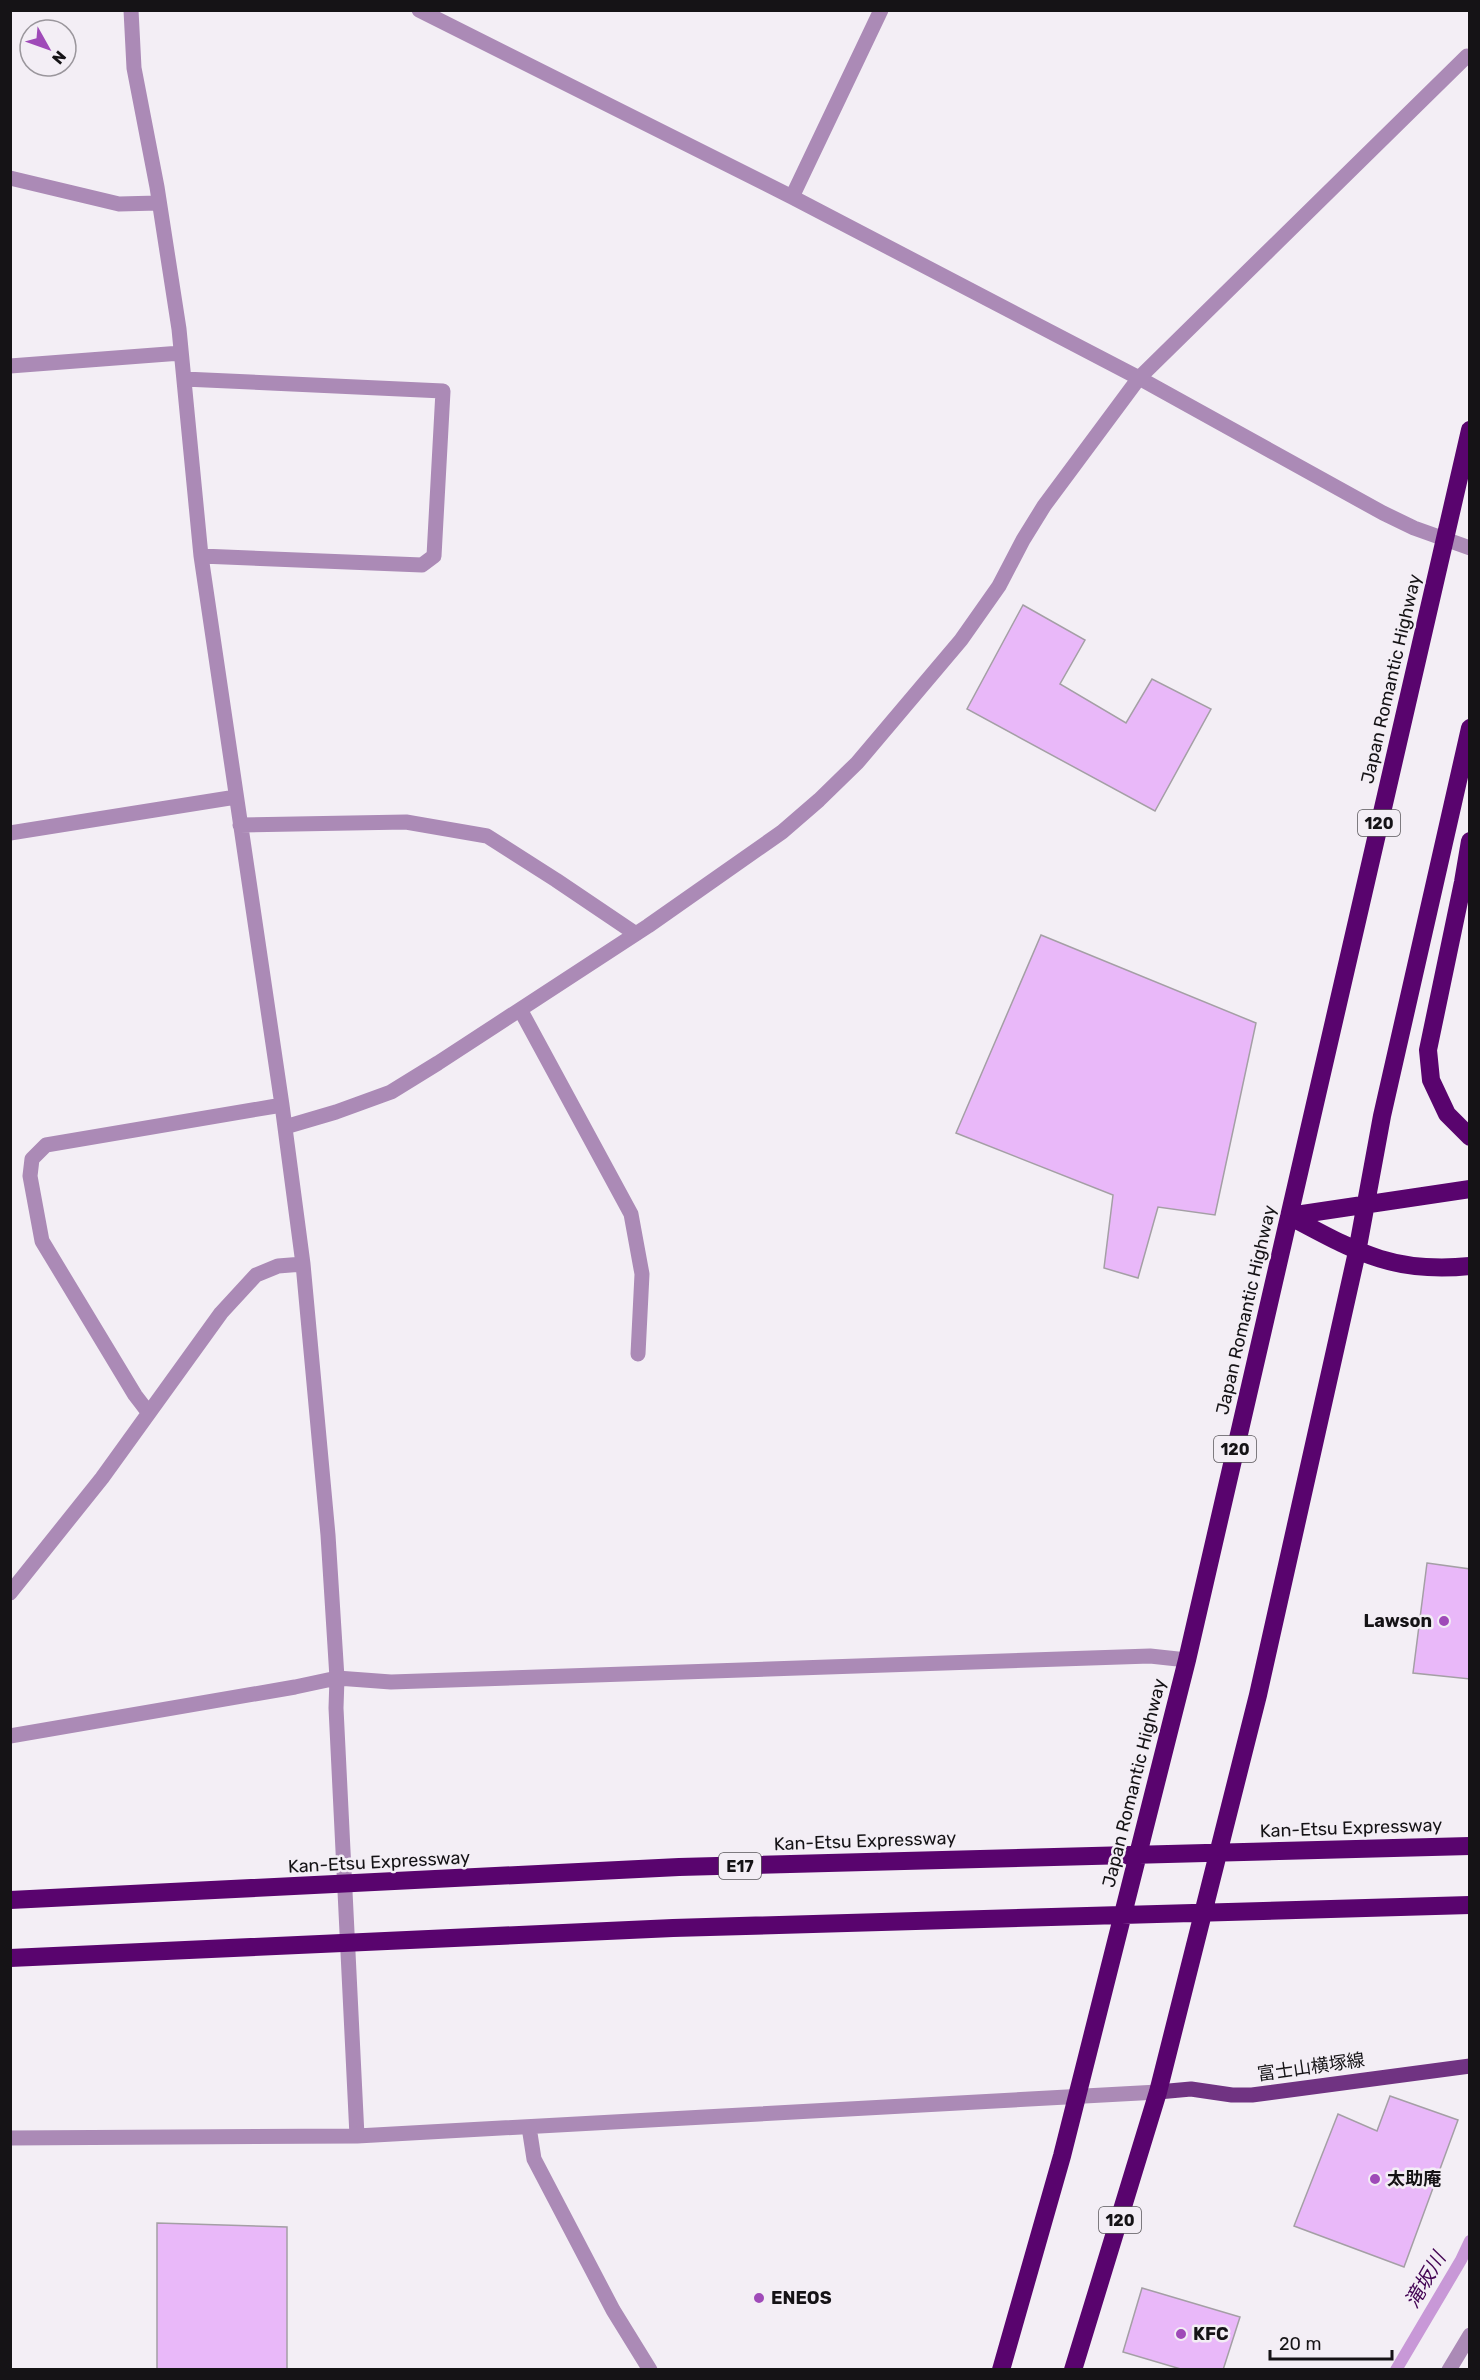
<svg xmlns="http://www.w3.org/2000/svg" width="1480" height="2380" viewBox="0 0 1480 2380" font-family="Rubik,'Noto Sans JP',sans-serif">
<rect width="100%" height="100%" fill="#f3eef5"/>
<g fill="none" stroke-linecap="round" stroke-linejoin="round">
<path stroke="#c898d7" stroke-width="12" d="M1396,2370L1461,2260L1470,2241"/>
</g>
<path fill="#e9b8f9" stroke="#a49fa5" stroke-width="1.5" d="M1023,605L1085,640L1060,684L1126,723L1152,679L1211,709L1155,811L967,709Z
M1041,935L1256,1023L1215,1215L1158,1207L1138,1278L1104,1268L1113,1195L956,1133Z
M1427,1563L1470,1569V1679L1413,1673Z
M1390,2096L1458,2120L1404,2267L1294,2226L1338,2114L1377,2131Z
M157,2223L287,2227V2370H157Z
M1142,2288L1240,2317L1223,2370H1184L1123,2352Z"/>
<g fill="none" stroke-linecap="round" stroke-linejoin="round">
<path stroke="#ab8ab6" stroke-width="15" d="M131,10L134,68L157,187L179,329L201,556L282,1105L303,1264L328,1535L337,1678L336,1708L357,2136
M419,10L792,197L1139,378L1383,513L1414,528L1470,548
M10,178L119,204L158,203
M792,197L881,10
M10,366L181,353
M184,379L443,391L434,556L422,565L201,556
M240,825L406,822L487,836L556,880L636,934
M10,833L236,797
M521,1011L631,1214L642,1274L638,1354
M285,1127L336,1112L391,1092L438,1063L648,926L782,832L819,800L857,763L961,640L999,586L1023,540L1044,506L1139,378L1467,56L1470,57
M148,1412L135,1395L42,1241L30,1176L32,1159L46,1145L282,1105
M10,1593L102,1478L221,1313L256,1275L278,1266L303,1264
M10,1736L295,1687L337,1678L391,1682L1150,1656L1187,1660
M529,2127L534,2159L613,2310L650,2370
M10,2138L357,2136L1158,2092
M1449,2370L1470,2335"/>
<path stroke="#703382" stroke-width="15" d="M1158,2092L1191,2089L1232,2095H1252L1470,2066"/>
<path stroke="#59046e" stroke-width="18" d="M1470,841L1463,882L1428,1050L1431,1080L1447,1114L1470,1137
M1289,1216C1355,1251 1392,1274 1470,1266
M1289,1216L1470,1189
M10,1900L679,1867L1470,1846
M10,1958L673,1928L1470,1905
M1001,2370L1062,2156L1187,1660L1470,430
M1073,2370L1158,2092L1258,1695L1357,1252L1382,1116L1470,728"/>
</g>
<g fill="#9f4ab8" stroke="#f3eef5" stroke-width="2">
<circle cx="1444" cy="1621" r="6"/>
<circle cx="1375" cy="2179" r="6"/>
<circle cx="759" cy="2298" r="6"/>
<circle cx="1181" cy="2334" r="6"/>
</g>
<g text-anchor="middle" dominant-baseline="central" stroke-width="5" stroke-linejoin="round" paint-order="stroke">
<g fill="#f3eef5" stroke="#585559" stroke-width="1.5">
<rect x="1358" y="810" width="42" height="26" rx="4.5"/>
<rect x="1214" y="1436" width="42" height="26" rx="4.5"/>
<rect x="719" y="1853" width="42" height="26" rx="4.5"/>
<rect x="1099" y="2207" width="42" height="26" rx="4.5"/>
</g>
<g font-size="16" font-weight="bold" fill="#151316">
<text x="1379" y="823">120</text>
<text x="1235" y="1449">120</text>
<text x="740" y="1866">E17</text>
<text x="1120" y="2220">120</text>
</g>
<g font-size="18" fill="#151316" stroke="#f3eef5">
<text transform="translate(1391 679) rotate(-77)">Japan Romantic Highway</text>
<text transform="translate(1246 1310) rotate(-77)">Japan Romantic Highway</text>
<text transform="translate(1134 1783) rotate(-76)">Japan Romantic Highway</text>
<text transform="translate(1351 1828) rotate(-2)">Kan-Etsu Expressway</text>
<text transform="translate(865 1841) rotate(-2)">Kan-Etsu Expressway</text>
<text transform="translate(379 1862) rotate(-3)">Kan-Etsu Expressway</text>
<text transform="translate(1311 2067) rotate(-8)">富士山横塚線</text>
</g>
<g font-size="18" font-weight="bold" fill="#151316" stroke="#f3eef5" text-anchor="start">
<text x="1432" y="1621" text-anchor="end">Lawson</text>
<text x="1387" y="2179">太助庵</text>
<text x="771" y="2298">ENEOS</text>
<text x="1193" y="2334">KFC</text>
</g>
<g font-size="20" font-style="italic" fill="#440554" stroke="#f3eef5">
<text transform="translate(1425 2280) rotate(-60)">滝坂川</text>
</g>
</g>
<rect width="1480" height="2380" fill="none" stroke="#151316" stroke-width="24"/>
<g transform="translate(48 48) rotate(130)"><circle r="28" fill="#f3eef5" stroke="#9a969c" stroke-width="1.5"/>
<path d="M0-4.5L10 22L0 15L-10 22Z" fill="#9f4ab8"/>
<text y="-9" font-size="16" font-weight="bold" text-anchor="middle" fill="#151316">N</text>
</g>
<path d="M1270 2350v9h122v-9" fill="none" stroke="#151316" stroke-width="3"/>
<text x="1279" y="2350" font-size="18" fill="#151316" stroke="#f3eef5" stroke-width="4.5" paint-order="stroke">20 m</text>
</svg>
